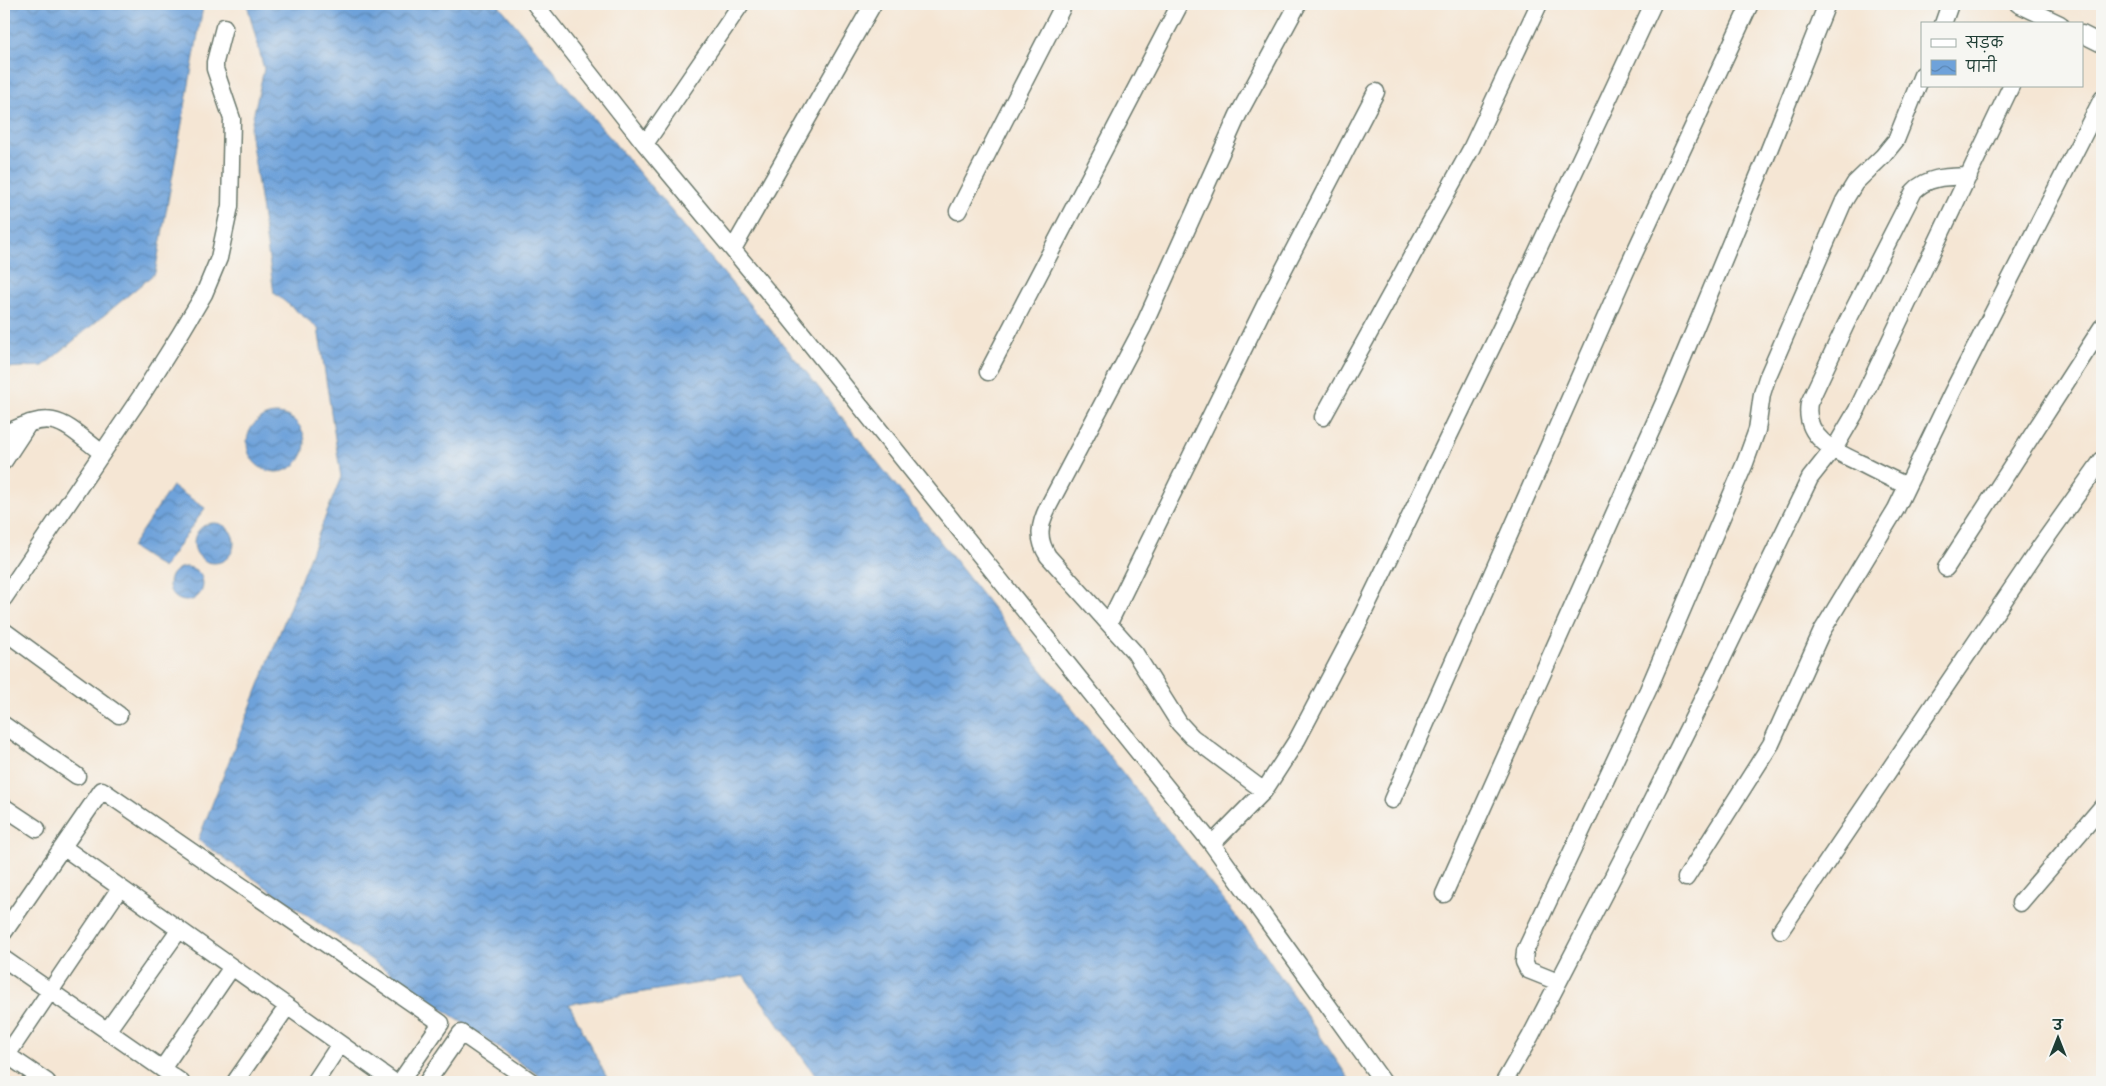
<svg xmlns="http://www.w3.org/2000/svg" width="2106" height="1086" viewBox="0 0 2106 1086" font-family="'Gochi Hand','Playpen Sans Deva',sans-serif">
<defs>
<pattern id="water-waves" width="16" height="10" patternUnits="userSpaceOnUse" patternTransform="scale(1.25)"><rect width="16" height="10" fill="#6ea2da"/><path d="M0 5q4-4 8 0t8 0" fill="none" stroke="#5a85b2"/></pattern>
</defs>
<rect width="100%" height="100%" fill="#f6f6f2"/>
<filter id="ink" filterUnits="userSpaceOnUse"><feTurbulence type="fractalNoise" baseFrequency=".02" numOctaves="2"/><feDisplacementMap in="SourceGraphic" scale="10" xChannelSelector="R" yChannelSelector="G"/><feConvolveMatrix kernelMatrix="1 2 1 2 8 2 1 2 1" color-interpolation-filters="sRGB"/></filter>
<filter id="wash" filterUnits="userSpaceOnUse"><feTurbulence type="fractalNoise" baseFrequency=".0096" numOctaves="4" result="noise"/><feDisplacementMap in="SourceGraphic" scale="20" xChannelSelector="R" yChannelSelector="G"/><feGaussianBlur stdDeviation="1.12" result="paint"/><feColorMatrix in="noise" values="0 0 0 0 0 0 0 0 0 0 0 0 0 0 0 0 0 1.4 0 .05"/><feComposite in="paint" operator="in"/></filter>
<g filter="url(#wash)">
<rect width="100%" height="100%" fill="#f5e6d4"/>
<path fill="url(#water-waves)" stroke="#467087" d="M4,4H218L203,7L155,273L43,366L4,368Z
M247,4H498L807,373L1262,949L1351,1082H820L744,976L569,1004L609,1082H548L198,840L341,477L318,328L274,293L250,130L264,69Z
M247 443a29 29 0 1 1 58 0a29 29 0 1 1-58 0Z
M172,486L205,508L163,568L131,547Z
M194 543a20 20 0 1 1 40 0a20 20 0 1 1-40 0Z
M169 584a17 17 0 1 1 34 0a17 17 0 1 1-34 0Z"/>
</g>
<g filter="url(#ink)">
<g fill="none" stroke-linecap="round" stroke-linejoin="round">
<defs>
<path id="minor" d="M535,4L645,144L788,316L1212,844L1383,1082
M2018,4L2060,24
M1943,24L1950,4
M2082,34L2102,44
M645,144L741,4
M958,211L1064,4
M733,249L873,4
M988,372L1180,4
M1323,417L1471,149L1539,4
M4,434C55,409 60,420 102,453
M4,461L29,423
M1907,486C1892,479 1877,472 1862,464C1836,452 1803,438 1809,403L1846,324L1914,191C1928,176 1949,177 1969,176
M1946,568L2102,327
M4,598L143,393L179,336L204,294L219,258L230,206L232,119L215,69V62L224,27
M1109,623L1265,305L1376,92
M4,631L119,715
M4,725L77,776
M1264,791L1192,737L1179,723L1135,653L1048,556C1037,539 1039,525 1048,507L1143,327L1238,115L1298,4
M1392,800L1626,271L1750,4
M4,807L37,829
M1212,844L1264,791L1297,740L1356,628L1504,322L1653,4
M63,847L394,1082
M1686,878L1771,744L1822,631L1896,509L1953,391L2102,99
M1444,894L1669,391L1765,160L1827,4
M2020,903L2102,807
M1781,930L2040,547L2102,460
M4,932L102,790L441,1023L400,1082
M4,959L181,1082
M1558,982L1528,970L1524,962L1525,951L1648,690L1745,463L1757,430L1762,394L1767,378L1844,201L1855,183L1883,156L1896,140L1922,75
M107,1031L179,930
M4,1053L47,1082
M7,1055L120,888
M162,1069L232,967
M235,1082L287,1007
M315,1082L340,1044
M427,1082L461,1033L532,1082
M1504,1082L1530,1037L1636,832L1713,678L1810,478L1837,444L1857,410L2011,86"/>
</defs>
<use href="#minor" stroke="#6a786c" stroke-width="19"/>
<use href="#minor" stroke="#fff" stroke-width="16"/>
</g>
</g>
<rect width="2106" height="1086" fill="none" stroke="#f6f6f2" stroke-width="20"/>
<rect x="1921" y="22" width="162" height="65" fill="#f6f6f2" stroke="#a0aca6"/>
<rect x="1931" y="39" width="25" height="8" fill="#ffffff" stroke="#a0aca6"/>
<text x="1966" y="48" font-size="15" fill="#1f3d34">सड़क</text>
<rect x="1931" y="60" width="25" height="15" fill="url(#water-waves)" stroke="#a0aca6"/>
<text x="1966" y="72" font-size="15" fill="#1f3d34">पानी</text>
<g transform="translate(2058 1038)" stroke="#f6f6f2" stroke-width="4" paint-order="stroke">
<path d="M0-4L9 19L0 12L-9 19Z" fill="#1f3d34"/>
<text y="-8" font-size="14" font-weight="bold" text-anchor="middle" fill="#1f3d34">उ</text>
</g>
</svg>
